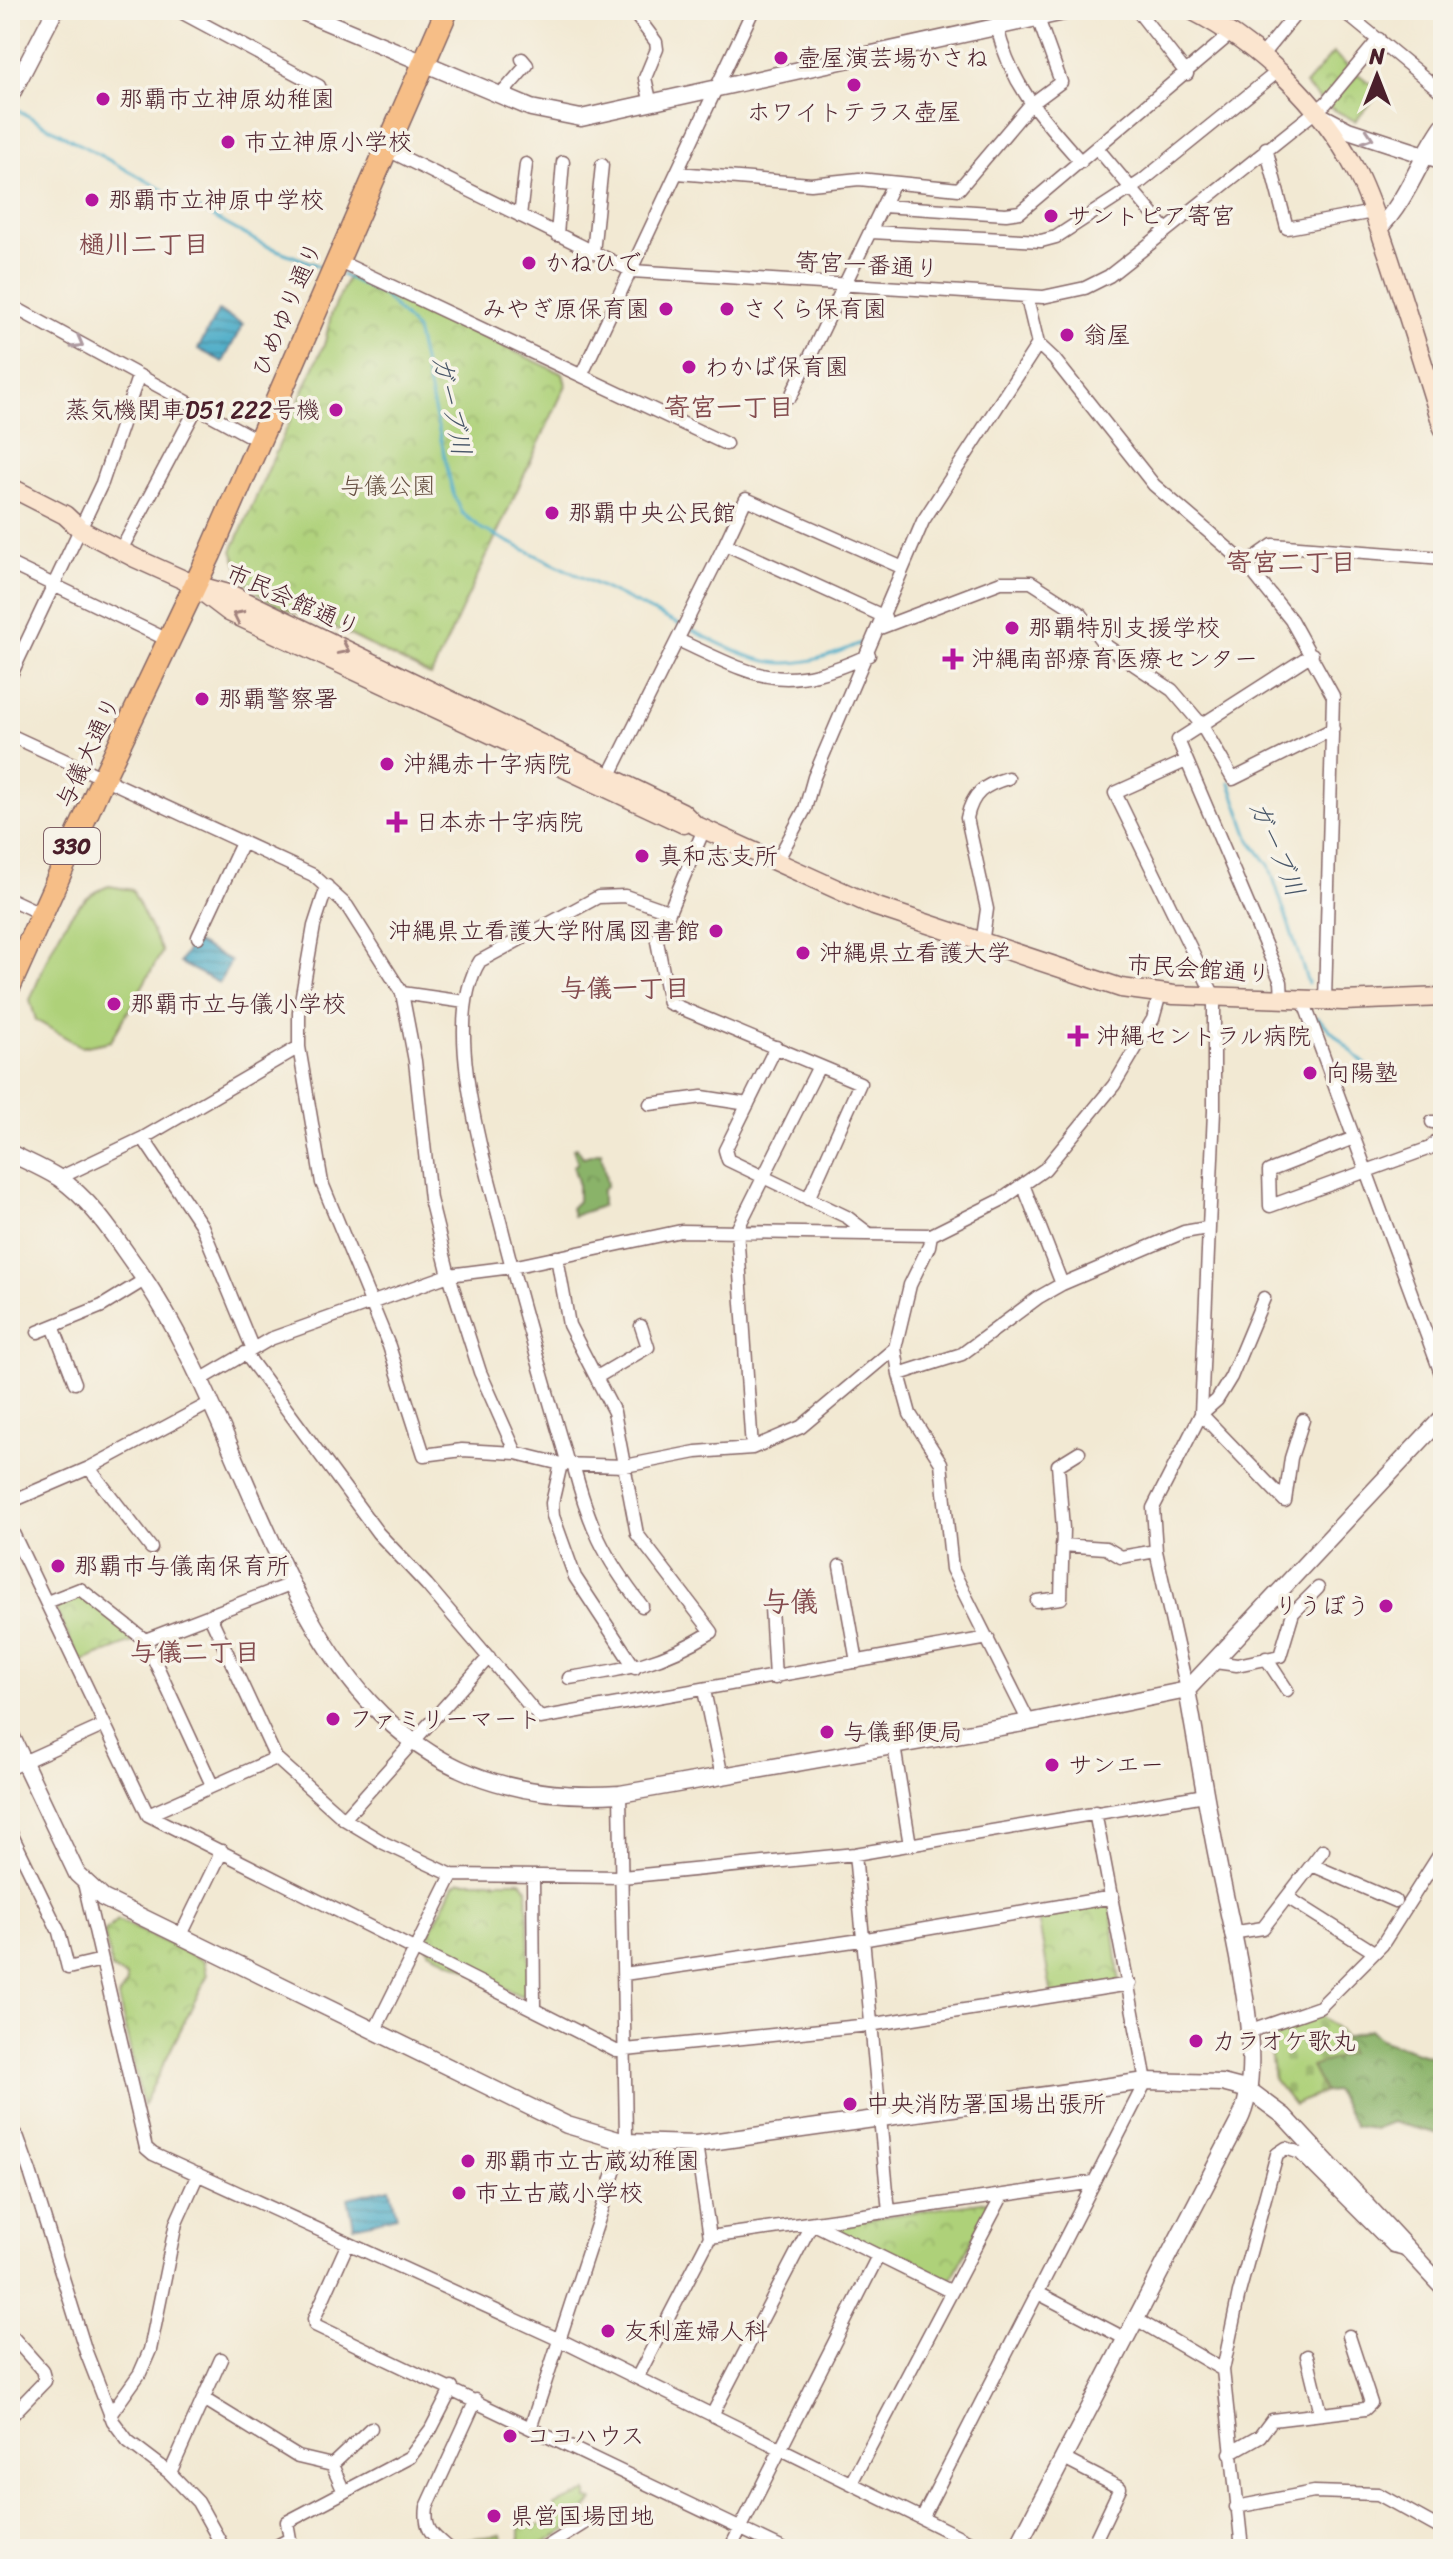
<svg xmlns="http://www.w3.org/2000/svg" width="1453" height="2559" viewBox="0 0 1453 2559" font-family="Sriracha,'Klee One',sans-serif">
<defs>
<pattern id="forest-crowns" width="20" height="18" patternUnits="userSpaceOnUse" patternTransform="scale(2)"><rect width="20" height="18" fill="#8ab369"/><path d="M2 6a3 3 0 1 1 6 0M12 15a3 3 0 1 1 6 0" fill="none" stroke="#739157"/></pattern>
<pattern id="cemetery-stones" width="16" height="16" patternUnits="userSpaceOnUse" patternTransform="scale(2)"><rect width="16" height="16" fill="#aed179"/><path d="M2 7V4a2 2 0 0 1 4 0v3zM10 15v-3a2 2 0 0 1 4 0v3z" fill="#97b369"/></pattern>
<pattern id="park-crowns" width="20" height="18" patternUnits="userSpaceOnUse" patternTransform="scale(2)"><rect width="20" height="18" fill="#aed179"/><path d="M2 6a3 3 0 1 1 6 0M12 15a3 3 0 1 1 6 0" fill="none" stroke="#97b369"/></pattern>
<pattern id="water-rules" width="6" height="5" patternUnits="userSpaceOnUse" patternTransform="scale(2)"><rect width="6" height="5" fill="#48abc7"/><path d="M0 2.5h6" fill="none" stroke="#3e8ba2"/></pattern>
</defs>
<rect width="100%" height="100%" fill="#f7f3e8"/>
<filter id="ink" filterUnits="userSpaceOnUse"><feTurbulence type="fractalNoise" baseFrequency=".0125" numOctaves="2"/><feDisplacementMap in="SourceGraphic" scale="16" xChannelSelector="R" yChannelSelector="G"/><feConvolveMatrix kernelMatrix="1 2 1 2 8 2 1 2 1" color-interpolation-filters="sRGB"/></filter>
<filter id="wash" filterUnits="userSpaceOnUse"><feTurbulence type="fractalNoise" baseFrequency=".006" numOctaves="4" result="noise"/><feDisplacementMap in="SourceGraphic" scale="32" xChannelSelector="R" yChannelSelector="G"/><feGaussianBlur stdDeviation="1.8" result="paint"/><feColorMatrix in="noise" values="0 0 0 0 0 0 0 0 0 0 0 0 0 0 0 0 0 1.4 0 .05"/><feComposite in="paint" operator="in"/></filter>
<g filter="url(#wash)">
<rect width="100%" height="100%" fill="#f2e9d3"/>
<path fill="url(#forest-crowns)" stroke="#6a694a" stroke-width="2" d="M577,1148L583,1157L601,1152L607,1185L602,1191V1206L573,1216L571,1208L578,1201V1182L573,1166L578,1163L573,1149Z
M1369,2029L1379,2039L1443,2061V2135L1392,2122L1374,2129L1355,2126L1335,2091L1324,2092L1311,2067L1349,2053L1343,2038Z"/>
<path fill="url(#cemetery-stones)" stroke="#7c7852" stroke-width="2" d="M1320,2015L1341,2032L1349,2053L1311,2067L1324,2092L1294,2105L1274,2080L1268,2037L1274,2031Z"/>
<path fill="url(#park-crowns)" stroke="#7c7852" stroke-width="2" d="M1333,53L1351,69L1323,102L1305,85Z
M1358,74L1381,92L1355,121L1327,106Z
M349,275L563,374L566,385L431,676L316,618L292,612L265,599L244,581L232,551L325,342L331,315Z
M76,1594L83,1595L138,1640L80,1662L56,1610L58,1603Z
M460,1881H521L527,1888L530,1991L521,1996L429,1951L425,1943L454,1885Z
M1110,1900L1120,1986L1052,1996L1037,1912Z
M118,1920L204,1961L207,1976L143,2106L118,1997L127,1983L126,1977L112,1969L104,1932Z
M987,2201L989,2206L949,2284H942L843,2234L840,2223Z
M587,2492V2499L593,2500C551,2556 524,2549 460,2549L457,2540L501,2535L503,2546L515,2548L520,2543V2527L554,2523V2505Z"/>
<path fill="#aed179" stroke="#7c7852" stroke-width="2" d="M109,886L132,890L162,952L111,1041L82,1047L36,1020L30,1000C48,959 64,901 109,886Z"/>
<path fill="url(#water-rules)" stroke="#496579" stroke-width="2" d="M218,311L243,324L223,362L198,349Z
M192,941L231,961L219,983L180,963Z
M390,2188L397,2216L354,2226L348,2198Z"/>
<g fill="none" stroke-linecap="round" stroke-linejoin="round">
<path stroke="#48abc7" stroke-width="3" d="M10,106L264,245L324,268
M342,275L383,295L416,330L453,493L462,513L482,529L680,625
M687,628C761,664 783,678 863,642
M1230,783L1250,840L1269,865L1308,983
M1317,1017L1376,1075"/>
</g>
</g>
<g filter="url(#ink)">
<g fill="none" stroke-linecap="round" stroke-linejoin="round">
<defs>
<path id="minor" d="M177,10L319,86
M632,10L656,42L657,49L645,78L651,104
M1137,10L1187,74
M1342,10L1443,93
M997,27C1011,86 1042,118 1081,162
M1262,55L1299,10
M500,96L527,65L522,59
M384,148L632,271L1043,297L1085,288L1109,276L1142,250L1326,103L1379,39
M1266,148L1287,228L1373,212
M1098,149L1166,230
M678,173L811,184L859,179L959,189L1030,105L1061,82L1035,10
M883,206L1006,214L1020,212L1233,32
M520,216L526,164
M871,232L1041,241L1056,237L1142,181L1277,72
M557,235L563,162
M593,253L602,165
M336,260L726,444
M1027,298L1038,344L1054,359L1154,485L1246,564L1291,620L1333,696L1325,1001
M10,305L257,440
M582,374L753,10
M791,396L893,184
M725,544L746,499L901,567
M121,550L196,409
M10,564L170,641
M1246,564L1273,545L1443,558
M880,628L1001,582H1031L1081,614L1105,645L1172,690L1201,724L1233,779L1333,729
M678,640C760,678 781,695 869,655
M10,677L102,483L138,377
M10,735L313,875L347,906L402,993L415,1061L430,1199L449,1275L480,1372L516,1453
M1186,761L1115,793L1214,996V1111L1201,1414L1285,1501L1291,1458L1303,1420
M607,781L725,544L885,617
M704,829L657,941L669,1003L860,1083L808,1199
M776,863L805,809L814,777L923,521L1038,344
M327,886L314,926L299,1012V1047L322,1183L389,1346L424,1455L462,1450L516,1453L561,1464L625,1466L696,1452L752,1448L801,1427L895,1348
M10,899L42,914
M198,937L242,843
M982,944L987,909L967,818C972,793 984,785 1008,778
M402,993L465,1002
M1282,999L1281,982L1178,740L1312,654
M1303,1000L1443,1379
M776,1047L725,1150L728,1160L847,1217L868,1233
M650,1104L702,1097L748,1104
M143,1138L202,1226L252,1347
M1354,1138L1269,1171L1270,1206L1430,1148L1443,1134L1438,1122H1432
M59,1178L143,1138L299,1047
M1024,1187L1062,1284
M931,1235L929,1246L910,1285L895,1348L899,1374L910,1414L941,1463L952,1569L1029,1722
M557,1257L569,1325L614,1412L637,1534L712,1632C660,1664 628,1669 569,1678
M53,1326L75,1383
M38,1332L102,1306L146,1279
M245,1353L378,1533L427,1585L540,1718L988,1638
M899,1374L962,1354L1039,1297L1062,1284L1184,1232L1207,1228
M597,1377L648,1347L641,1326
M202,1379L270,1339L449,1275L512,1267L681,1231L931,1235L1001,1200L1045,1169L1114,1085L1153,1019L1160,994
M752,1448L737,1230L819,1066
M561,1464L552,1503L553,1516L575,1577L635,1668
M568,1464C545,1386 522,1308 502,1229C485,1162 440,1023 480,961L598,897L625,896L668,911
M573,1464C589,1525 603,1556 642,1606
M89,1468L151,1548
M10,1502L89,1468L212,1402
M10,1527L148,1815L616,2051L869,2025L1130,1984
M1062,1545L1106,1548L1121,1557L1156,1551
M840,1566L857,1662
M1037,1601L1061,1598L1063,1529L1058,1465L1079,1452
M47,1602L80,1589L145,1640L212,1785
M771,1607L775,1678
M210,1616L276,1758L344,1819L384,1843L452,1875L622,1877L855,1854L1205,1795
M145,1640L293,1583
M1266,1658L1287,1690
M1215,1662L1237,1665L1280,1656L1293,1613L1318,1588
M704,1690L722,1777
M1187,1690L1156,1551L1153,1508L1201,1414L1217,1400L1231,1377L1264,1298
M894,1746L910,1845
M10,1768L105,1725
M148,1815L276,1758
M344,1819L489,1657
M10,1831L59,1932L68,1968L102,1960
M855,1854L889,2212
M1312,1865L1395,1901
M533,1876L534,2009
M84,1883L146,2148L153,2154L560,2340L984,2549
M1287,1897L1374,1952
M1231,1933L1263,1928L1323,1850
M180,1937L222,1851
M624,1974L861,1940L1113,1897
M374,2032L452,1875
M1248,2032L1320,2007L1382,1945L1443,1849
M10,2128L18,2138L30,2172L86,2352L113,2421L128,2441L170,2473L198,2502L224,2549
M812,2223L950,2291
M710,2237L1094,2182
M348,2243L314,2319L315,2325L783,2549
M1038,2293L1126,2339
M1136,2319L1223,2370
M10,2334L42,2370L45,2381L10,2417
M1307,2356L1321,2413
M637,2378L710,2237L696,2144
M204,2399L298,2457L332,2465L344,2492
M110,2415L140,2373L150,2350L176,2223L198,2174
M712,2415L812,2223
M531,2426L626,2136L620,1794
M1230,2453L1260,2436L1272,2420L1365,2409L1371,2403L1349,2336
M1064,2459L1120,2488L1091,2549
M332,2465L371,2428
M170,2473L221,2359
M851,2483L1002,2196
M1236,2507L1314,2492L1378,2494L1443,2530
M922,2518L1146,2081L1095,1812
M271,2549L290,2539L287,2522L410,2457L431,2429L452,2388
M449,2549C432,2535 424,2530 427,2507L476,2400
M543,2549L586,2522L592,2512
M730,2549L877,2258
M1242,2549L1223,2370L1239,2293L1277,2154L1286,2148L1300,2153L1393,2246L1409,2250"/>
<path id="tertiary" d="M298,10L531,108L581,118L1073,10
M10,97L55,10
M1321,116L1348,130L1443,161
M1379,228C1407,201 1420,158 1443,126
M10,1153C26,1161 43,1168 59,1178C91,1200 112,1233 134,1264C283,1470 287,1816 620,1794L1029,1722L1187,1690L1443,1417
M10,1733L77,1874L103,1898L567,2125L625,2142L696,2144L1146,2081L1222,2083L1249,2090L1284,2116L1443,2287
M1016,2549L1239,2121C1270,2062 1229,1923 1217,1857C1206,1802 1197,1746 1187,1690"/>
<path id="secondary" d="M1191,10C1258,44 1320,102 1355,169C1369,195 1378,226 1388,254C1407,312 1425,370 1443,428
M10,487L65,515L81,530L135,558L195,585L232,595L682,812L695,825L874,906L1121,988L1174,995L1343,1001L1443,997
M200,590L229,612L684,824"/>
<path id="trunk" d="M10,985L98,789L210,554L447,10"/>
</defs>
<use href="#minor" stroke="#856666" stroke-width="15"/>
<use href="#tertiary" stroke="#856666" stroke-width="19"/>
<use href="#secondary" stroke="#856666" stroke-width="21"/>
<use href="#trunk" stroke="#856666" stroke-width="25"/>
<use href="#minor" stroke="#fff" stroke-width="12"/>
<use href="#tertiary" stroke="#fff" stroke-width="16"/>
<use href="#secondary" stroke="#fbe5cf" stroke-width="18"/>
<use href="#trunk" stroke="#f6be87" stroke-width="22"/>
</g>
<defs><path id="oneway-chevron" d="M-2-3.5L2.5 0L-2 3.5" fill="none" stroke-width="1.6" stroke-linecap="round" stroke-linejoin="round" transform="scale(2)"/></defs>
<g stroke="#ae9aa0">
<use href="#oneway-chevron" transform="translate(1368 137) rotate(18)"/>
<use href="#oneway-chevron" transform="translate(78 343) rotate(29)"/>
</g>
<g stroke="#a2827d">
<use href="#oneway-chevron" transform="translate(238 616) rotate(-154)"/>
<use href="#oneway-chevron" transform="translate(344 649) rotate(26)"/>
</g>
</g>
<g fill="#b5179e" stroke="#f7f3e8" stroke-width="3">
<circle cx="781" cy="58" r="8"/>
<circle cx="854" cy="85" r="8"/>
<circle cx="103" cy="99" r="8"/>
<circle cx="228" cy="142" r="8"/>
<circle cx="92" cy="200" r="8"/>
<circle cx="1051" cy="216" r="8"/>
<circle cx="529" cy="263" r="8"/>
<circle cx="666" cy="309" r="8"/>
<circle cx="727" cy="309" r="8"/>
<circle cx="1067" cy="335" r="8"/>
<circle cx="689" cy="367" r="8"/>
<circle cx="336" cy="410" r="8"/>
<circle cx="552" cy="513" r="8"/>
<circle cx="1012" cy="628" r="8"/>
<path d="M949 647h8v8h8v8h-8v8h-8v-8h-8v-8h8z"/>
<circle cx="202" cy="699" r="8"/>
<circle cx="387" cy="764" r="8"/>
<path d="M393 810h8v8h8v8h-8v8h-8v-8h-8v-8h8z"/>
<circle cx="642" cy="856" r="8"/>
<circle cx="716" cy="931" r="8"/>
<circle cx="803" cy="953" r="8"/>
<circle cx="114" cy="1004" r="8"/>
<path d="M1074 1024h8v8h8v8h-8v8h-8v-8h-8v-8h8z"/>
<circle cx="1310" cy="1073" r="8"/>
<circle cx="58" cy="1566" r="8"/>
<circle cx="1386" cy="1606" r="8"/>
<circle cx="333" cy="1719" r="8"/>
<circle cx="827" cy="1732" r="8"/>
<circle cx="1052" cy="1765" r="8"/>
<circle cx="1196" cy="2041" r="8"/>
<circle cx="850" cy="2104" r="8"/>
<circle cx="468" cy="2161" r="8"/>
<circle cx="459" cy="2193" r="8"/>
<circle cx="608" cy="2331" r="8"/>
<circle cx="510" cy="2436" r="8"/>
<circle cx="494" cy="2516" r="8"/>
</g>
<g text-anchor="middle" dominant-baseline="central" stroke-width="7" stroke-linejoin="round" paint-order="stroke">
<rect fill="#f7f3e8" stroke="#7e5f64" stroke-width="2" x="44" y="828" width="56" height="36" rx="6"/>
<g font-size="22" font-weight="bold" fill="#4a1f2b">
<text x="72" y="846">330</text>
</g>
<g font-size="24" fill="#4a1f2b" stroke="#f7f3e8" text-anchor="start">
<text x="797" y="58">壼屋演芸場かさね</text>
<text x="119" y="99">那覇市立神原幼稚園</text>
<text x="854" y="112" text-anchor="middle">ホワイトテラス壺屋</text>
<text x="244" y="142">市立神原小学校</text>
<text x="108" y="200">那覇市立神原中学校</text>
<text x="1067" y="216">サントピア寄宮</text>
<text x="545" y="263">かねひで</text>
<text x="650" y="309" text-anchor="end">みやぎ原保育園</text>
<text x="743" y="309">さくら保育園</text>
<text x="1083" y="335">翁屋</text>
<text x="705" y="367">わかば保育園</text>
<text x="320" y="410" text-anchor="end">蒸気機関車D51 222号機</text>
<text x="568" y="513">那覇中央公民館</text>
<text x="1028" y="628">那覇特別支援学校</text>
<text x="971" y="659">沖縄南部療育医療センター</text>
<text x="218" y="699">那覇警察署</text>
<text x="403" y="764">沖縄赤十字病院</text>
<text x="415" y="822">日本赤十字病院</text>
<text x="658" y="856">真和志支所</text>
<text x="700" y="931" text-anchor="end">沖縄県立看護大学附属図書館</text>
<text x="819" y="953">沖縄県立看護大学</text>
<text x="130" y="1004">那覇市立与儀小学校</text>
<text x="1096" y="1036">沖縄セントラル病院</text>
<text x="1326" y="1073">向陽塾</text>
<text x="74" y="1566">那覇市与儀南保育所</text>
<text x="1370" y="1606" text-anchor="end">りうぼう</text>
<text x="349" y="1719">ファミリーマート</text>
<text x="843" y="1732">与儀郵便局</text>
<text x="1068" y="1765">サンエー</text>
<text x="1212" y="2041">カラオケ歌丸</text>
<text x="866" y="2104">中央消防署国場出張所</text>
<text x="484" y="2161">那覇市立古蔵幼稚園</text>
<text x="475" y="2193">市立古蔵小学校</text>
<text x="624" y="2331">友利産婦人科</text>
<text x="526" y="2436">ココハウス</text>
<text x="510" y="2516">県営国場団地</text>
</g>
<g font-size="24" fill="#4a1f2b" stroke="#f7f3e8">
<text transform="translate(867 265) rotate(3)">寄宮一番通り</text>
<text transform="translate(287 309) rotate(-67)">ひめゆり通り</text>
<text transform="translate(293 600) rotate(24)">市民会館通り</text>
<text transform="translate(88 752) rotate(-65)">与儀大通り</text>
<text transform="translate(1199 969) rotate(4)">市民会館通り</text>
</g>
<g font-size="24" fill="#634c3e" stroke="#f7f3e8">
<text x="388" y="486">与儀公園</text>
</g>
<g font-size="26" font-weight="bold" fill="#844c4f" stroke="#f7f3e8">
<text x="144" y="244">樋川二丁目</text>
<text x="729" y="407">寄宮一丁目</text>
<text x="1291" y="562">寄宮二丁目</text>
<text x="625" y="988">与儀一丁目</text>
<text x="195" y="1652">与儀二丁目</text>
</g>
<g font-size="26" font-style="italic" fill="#495769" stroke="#f7f3e8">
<text transform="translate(452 405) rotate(78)">ガーブ川</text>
<text transform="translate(1277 848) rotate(67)">ガーブ川</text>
</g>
<g font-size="28" font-weight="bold" fill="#844c4f" stroke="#f7f3e8">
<text x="790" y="1601">与儀</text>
</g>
</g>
<rect width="1453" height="2559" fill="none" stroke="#f7f3e8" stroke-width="40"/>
<g transform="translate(1377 76)" stroke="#f7f3e8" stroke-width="6" paint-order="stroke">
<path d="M0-6L14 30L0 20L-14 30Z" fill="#4a1f2b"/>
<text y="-12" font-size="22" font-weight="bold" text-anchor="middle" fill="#4a1f2b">N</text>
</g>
</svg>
